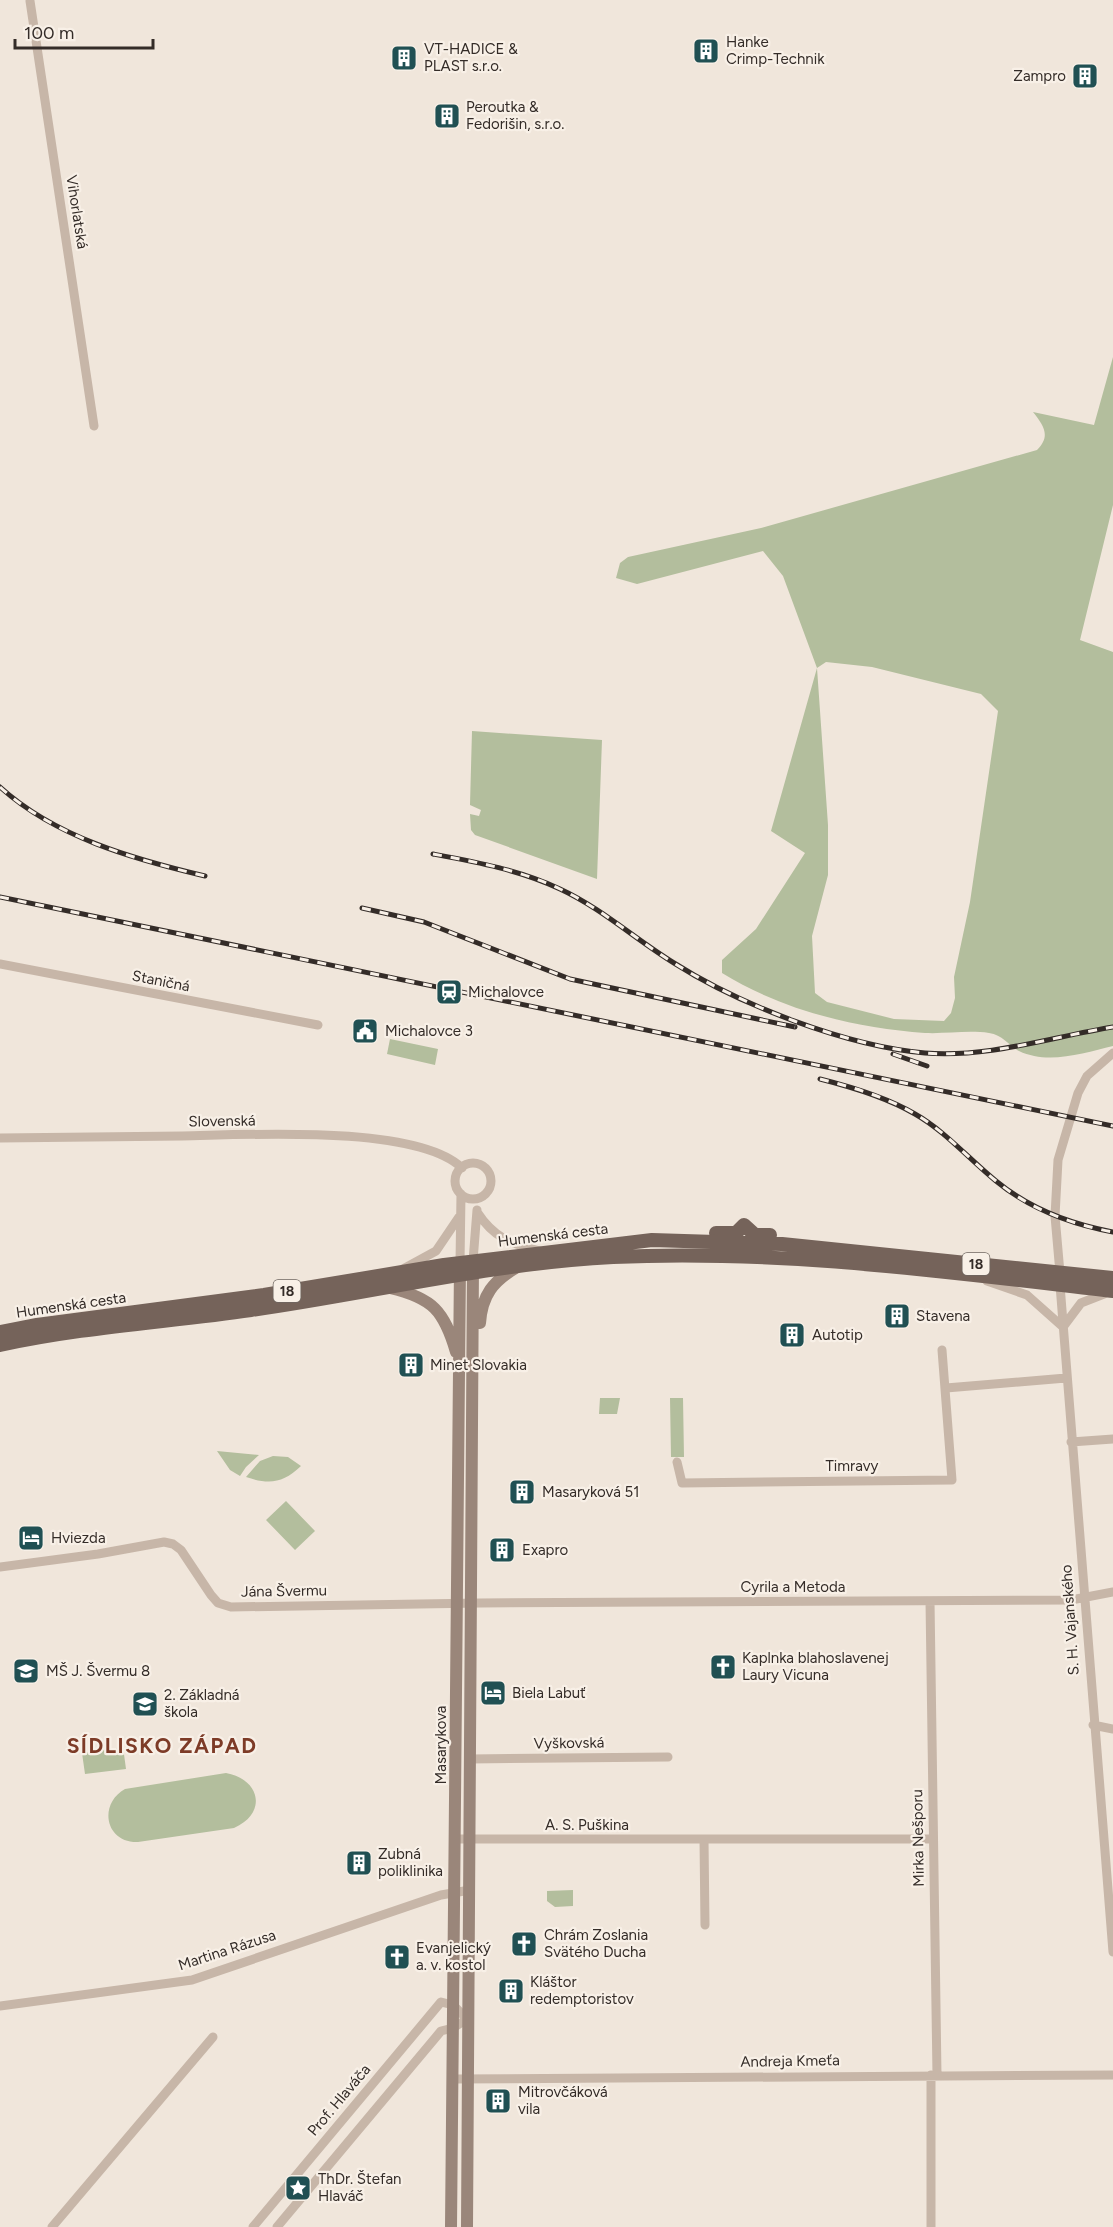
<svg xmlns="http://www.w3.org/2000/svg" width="1113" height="2227" viewBox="0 0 1113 2227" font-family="Figtree,sans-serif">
<rect width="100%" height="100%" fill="#f0e6db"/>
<path fill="#b3be9d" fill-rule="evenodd" d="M1113,357V505L1080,640L1113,652V1046C1084,1053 1048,1065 1019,1051C1008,1045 1003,1035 989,1033C968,1030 946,1034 925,1033C855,1028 782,1010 722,973V960L756,929L805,853L771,831L817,668L783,576L763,551L637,584L616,578L620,563L628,557L761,528L1037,450C1051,436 1044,426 1033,412L1094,425ZM826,662L872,667L981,694L998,711L970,902L954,977L955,998L951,1013L944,1021L894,1019L827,1002L815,993L812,936L828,875V825L817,668Z
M472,731L602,740L597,879L475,835L471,830L470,814L479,816L481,810L470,805Z
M390,1039L438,1049L435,1065L387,1054Z
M600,1398H620L617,1414H599Z
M670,1398H683L684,1457H671Z
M217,1451L259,1455L246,1467L240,1476L230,1470Z
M273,1456L288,1457L301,1466C283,1483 270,1485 246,1477L260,1461Z
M286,1501L315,1531L295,1550L266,1520Z
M123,1747L126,1769L85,1774L82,1753Z
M226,1773C260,1779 268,1813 234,1828L138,1842C105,1843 98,1804 125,1789Z
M573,1890V1906L555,1907L547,1901V1891Z"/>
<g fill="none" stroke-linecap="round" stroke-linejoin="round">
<path stroke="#c7b6a8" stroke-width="9" d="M30,1L94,426
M0,964L318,1025
M0,1138C61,1137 121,1137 182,1136C246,1135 416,1124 462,1168
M455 1181a18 18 0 1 1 36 0a18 18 0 1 1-36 0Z
M477,1212C494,1238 511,1244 540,1251
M473,1261L477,1210
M460,1263L461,1194
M403,1269L436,1251L459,1217
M1060,1273L1055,1216L1058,1160L1078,1093L1087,1076L1113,1053
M987,1281L1027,1295L1063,1327
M1060,1285L1113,1952
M1063,1327L1081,1303L1104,1294
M946,1388L1066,1378
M1071,1442L1113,1439
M677,1462L682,1483L952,1480L942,1350
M0,1567L98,1554L164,1542L173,1544L181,1550L211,1595L218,1603L231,1607L480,1603L1071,1600L1113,1592
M930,1601L937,2075
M1093,1725L1113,1729
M470,1759L668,1757
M456,1839H933
M704,1839L705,1925
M0,2006L192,1980L441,1895L470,1890
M453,2079L1113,2075
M52,2227L213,2037
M253,2227L441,2002L453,2005L467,2019L453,2028L441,2031L277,2227
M931,2227V2075"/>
<path stroke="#9a867a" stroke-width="12" d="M390,1288C433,1298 444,1311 456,1352
M480,1323C482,1295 493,1281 517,1267
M451,2227L460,1265
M467,2227L473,1263"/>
<path stroke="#75635a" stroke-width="14" d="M716,1233H736L744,1225L755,1235H770
M0,1332L37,1325L264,1295L444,1265L652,1240L782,1244L1113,1278
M0,1345C82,1327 168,1322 251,1310C371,1293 492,1263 613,1257C780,1249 947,1272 1113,1291"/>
<defs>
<path id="rail" d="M0,787C55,837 133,859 205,876
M433,854C476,862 520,870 560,889C601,908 635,939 674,963C740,1005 846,1046 925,1053C989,1058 1051,1037 1113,1027
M0,897L1113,1126
M362,908L424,922L570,979L795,1027
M893,1054L927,1066
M820,1079C852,1087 886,1097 915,1114C945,1131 969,1159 996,1181C1030,1209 1070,1224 1113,1232"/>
</defs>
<use href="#rail" stroke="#342c28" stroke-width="5"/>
<use href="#rail" stroke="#f8f0e7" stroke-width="3" stroke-dasharray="9" stroke-linecap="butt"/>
</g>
<defs>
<symbol id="building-square" viewBox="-11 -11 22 22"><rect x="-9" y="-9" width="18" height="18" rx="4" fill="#205053" stroke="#f8f0e7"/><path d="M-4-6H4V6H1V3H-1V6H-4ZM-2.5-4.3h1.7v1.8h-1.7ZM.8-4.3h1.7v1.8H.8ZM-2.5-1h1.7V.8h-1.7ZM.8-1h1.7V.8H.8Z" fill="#fff"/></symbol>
<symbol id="station-square" viewBox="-11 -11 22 22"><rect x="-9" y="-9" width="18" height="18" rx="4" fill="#205053" stroke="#f8f0e7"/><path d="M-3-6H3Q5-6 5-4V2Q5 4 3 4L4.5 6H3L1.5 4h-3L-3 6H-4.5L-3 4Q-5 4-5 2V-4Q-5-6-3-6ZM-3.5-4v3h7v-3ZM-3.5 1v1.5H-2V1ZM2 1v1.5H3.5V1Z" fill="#fff"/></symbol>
<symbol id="civic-square" viewBox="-11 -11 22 22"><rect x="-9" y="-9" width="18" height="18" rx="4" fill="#205053" stroke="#f8f0e7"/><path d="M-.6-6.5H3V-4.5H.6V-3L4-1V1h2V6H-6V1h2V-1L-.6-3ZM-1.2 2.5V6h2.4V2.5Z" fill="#fff"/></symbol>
<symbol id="hotel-square" viewBox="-11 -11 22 22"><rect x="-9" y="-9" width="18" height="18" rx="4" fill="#205053" stroke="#f8f0e7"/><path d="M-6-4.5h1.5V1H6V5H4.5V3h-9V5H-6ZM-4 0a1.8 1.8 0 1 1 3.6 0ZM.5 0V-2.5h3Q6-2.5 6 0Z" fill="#fff"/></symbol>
<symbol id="church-square" viewBox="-11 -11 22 22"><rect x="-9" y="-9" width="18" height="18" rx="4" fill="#205053" stroke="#f8f0e7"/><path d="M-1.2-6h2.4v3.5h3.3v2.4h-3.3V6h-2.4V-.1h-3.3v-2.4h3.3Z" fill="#fff"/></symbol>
<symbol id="school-square" viewBox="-11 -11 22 22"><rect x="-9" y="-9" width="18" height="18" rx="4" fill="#205053" stroke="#f8f0e7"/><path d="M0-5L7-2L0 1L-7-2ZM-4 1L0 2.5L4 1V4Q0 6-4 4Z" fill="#fff"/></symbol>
<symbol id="sight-square" viewBox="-11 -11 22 22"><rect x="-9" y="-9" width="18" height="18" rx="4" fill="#205053" stroke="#f8f0e7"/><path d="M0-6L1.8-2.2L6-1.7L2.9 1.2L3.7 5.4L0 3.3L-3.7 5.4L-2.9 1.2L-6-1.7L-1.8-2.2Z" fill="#fff"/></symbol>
</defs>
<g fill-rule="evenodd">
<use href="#building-square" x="691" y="36" width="30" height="30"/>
<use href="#building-square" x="389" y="43" width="30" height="30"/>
<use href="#building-square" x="1070" y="61" width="30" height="30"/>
<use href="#building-square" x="432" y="101" width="30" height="30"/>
<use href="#station-square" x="434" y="977" width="30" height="30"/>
<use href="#civic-square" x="350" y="1016" width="30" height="30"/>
<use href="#building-square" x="882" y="1301" width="30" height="30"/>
<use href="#building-square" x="777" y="1320" width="30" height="30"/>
<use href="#building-square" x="396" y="1350" width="30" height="30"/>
<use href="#building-square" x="507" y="1477" width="30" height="30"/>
<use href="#hotel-square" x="16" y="1523" width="30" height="30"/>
<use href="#building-square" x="487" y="1535" width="30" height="30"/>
<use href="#church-square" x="708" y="1652" width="30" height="30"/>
<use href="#school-square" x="11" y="1656" width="30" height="30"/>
<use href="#hotel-square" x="478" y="1678" width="30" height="30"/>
<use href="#school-square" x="130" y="1689" width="30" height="30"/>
<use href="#building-square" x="344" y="1848" width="30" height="30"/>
<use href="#church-square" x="509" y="1929" width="30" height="30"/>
<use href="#church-square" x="382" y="1942" width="30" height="30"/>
<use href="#building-square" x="496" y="1976" width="30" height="30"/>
<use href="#building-square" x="483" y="2086" width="30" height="30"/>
<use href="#sight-square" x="283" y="2173" width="30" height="30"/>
</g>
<g text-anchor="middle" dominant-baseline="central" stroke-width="4.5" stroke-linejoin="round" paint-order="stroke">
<g fill="#f8f0e7" stroke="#6f6761" stroke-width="1.5">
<rect x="962.5" y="1253" width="27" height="22" rx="4.5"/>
<rect x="273.5" y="1280" width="27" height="22" rx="4.5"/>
</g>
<g font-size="14" font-weight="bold" fill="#342c28">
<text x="976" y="1264">18</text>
<text x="287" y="1291">18</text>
</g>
<g font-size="15" fill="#342c28" stroke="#f8f0e7" text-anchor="start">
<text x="726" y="42">Hanke<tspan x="726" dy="17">Crimp-Technik</tspan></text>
<text x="424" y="49">VT-HADICE &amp;<tspan x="424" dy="17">PLAST s.r.o.</tspan></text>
<text x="1066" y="76" text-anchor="end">Zampro</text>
<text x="466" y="107">Peroutka &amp;<tspan x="466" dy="17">Fedorišin, s.r.o.</tspan></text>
<text x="468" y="992">Michalovce</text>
<text x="385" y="1031">Michalovce 3</text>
<text x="916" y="1316">Stavena</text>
<text x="812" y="1335">Autotip</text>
<text x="430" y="1365">Minet Slovakia</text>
<text x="542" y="1492">Masaryková 51</text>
<text x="51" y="1538">Hviezda</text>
<text x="522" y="1550">Exapro</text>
<text x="742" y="1658">Kaplnka blahoslavenej<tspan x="742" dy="17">Laury Vicuna</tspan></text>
<text x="46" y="1671">MŠ J. Švermu 8</text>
<text x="512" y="1693">Biela Labuť</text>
<text x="164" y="1695">2. Základná<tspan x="164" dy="17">škola</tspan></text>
<text x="378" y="1854">Zubná<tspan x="378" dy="17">poliklinika</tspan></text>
<text x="544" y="1935">Chrám Zoslania<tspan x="544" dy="17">Svätého Ducha</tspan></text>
<text x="416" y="1948">Evanjelický<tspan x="416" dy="17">a. v. kostol</tspan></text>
<text x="530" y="1982">Kláštor<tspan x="530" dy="17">redemptoristov</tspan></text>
<text x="518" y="2092">Mitrovčáková<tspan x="518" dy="17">vila</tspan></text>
<text x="318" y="2179">ThDr. Štefan<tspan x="318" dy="17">Hlaváč</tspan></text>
</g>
<g font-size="15" fill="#342c28" stroke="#f8f0e7">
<text transform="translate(77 212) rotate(81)">Vihorlatská</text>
<text transform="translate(161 981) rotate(11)">Staničná</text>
<text transform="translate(222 1121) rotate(-1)">Slovenská</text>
<text transform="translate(553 1235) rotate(-7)">Humenská cesta</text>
<text transform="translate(71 1305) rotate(-8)">Humenská cesta</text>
<text x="852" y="1466">Timravy</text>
<text x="793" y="1587">Cyrila a Metoda</text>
<text transform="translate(284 1591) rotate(-1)">Jána Švermu</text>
<text transform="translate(1070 1620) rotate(-94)">S. H. Vajanského</text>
<text transform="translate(569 1743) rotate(-1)">Vyškovská</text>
<text transform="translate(441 1745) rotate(-90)">Masarykova</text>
<text x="587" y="1825">A. S. Puškina</text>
<text transform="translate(918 1838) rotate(-91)">Mirka Nešporu</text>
<text transform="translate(227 1950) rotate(-18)">Martina Rázusa</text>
<text transform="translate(790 2061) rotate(-1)">Andreja Kmeťa</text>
<text transform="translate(339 2100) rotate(-50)">Prof. Hlaváča</text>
</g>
<g font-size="21" font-weight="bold" letter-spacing="1.5" fill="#7d3b27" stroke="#f8f0e7">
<text x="162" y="1745">SÍDLISKO ZÁPAD</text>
</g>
</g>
<path d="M15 39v9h138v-9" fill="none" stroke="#342c28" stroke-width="3"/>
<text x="24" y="39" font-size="18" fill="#342c28" stroke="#f8f0e7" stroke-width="4.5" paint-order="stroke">100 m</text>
</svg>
